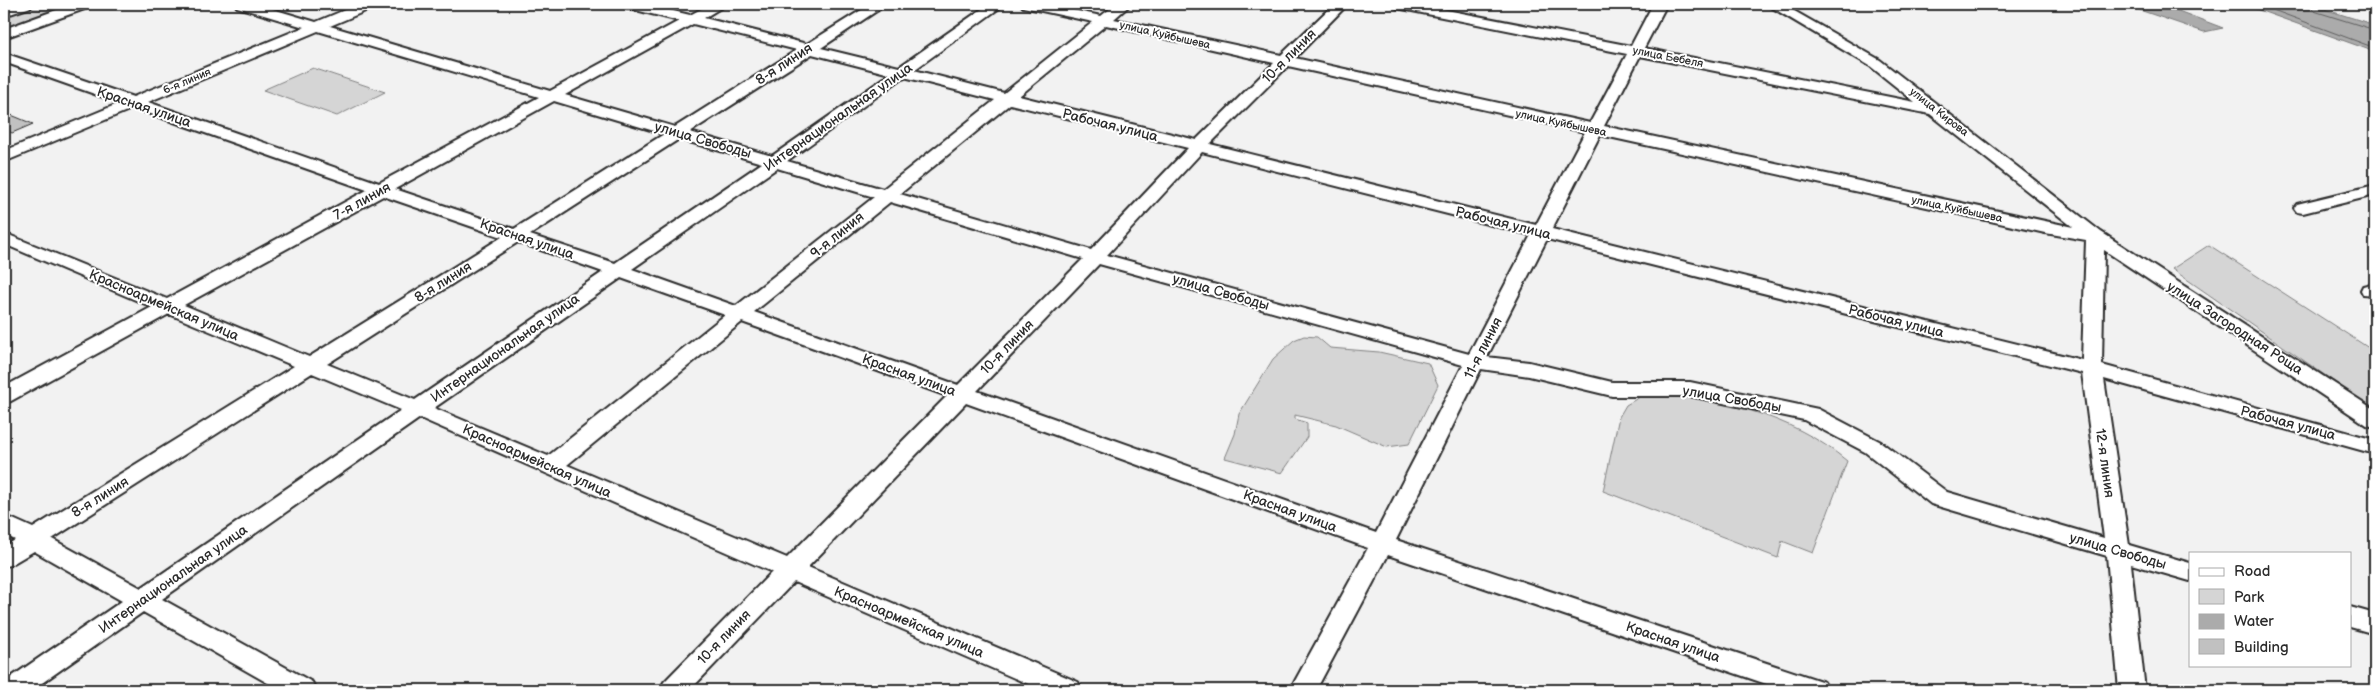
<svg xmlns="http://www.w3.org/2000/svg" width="2379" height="694" viewBox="0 0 2379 694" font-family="'Balsamiq Sans',sans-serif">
<rect width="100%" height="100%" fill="#f2f2f2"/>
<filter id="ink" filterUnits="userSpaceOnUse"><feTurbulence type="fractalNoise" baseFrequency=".02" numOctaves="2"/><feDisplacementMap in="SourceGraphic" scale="10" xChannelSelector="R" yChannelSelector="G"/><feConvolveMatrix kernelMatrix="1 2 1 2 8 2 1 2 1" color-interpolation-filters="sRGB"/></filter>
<g filter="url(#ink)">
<path fill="#d5d5d5" stroke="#808080" d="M34,4H81L4,32V15Z
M313,68L385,92L337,116L263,90Z
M2209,245L2375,352V410L2172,269Z
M1304,336L1317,337L1330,348L1379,352L1428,363L1438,385L1409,444L1387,447L1336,425L1295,415V419L1307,423V437L1282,473L1225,458L1235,434L1239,414L1273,359L1294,340Z
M1645,394C1715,396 1792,415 1847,461L1813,553L1782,541L1778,558L1603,491L1619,417L1626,405Z"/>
<path fill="#ababab" stroke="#787878" d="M2122,4H2160L2223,28L2204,32Z
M2242,4H2308L2375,25V54L2367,49Z"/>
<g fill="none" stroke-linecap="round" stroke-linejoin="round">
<path stroke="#5e5e5e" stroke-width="1" d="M2257,4L2375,48
M2310,4L2314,11L2375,30"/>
</g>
<path fill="#c1c1c1" stroke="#2b2b2b" d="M4,112L33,124L12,133L4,129Z"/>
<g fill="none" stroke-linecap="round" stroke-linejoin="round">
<defs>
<path id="minor" d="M14,4H33L31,7L4,16V7Z
M73,4H92L90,7L4,38V29Z
M235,4H256L316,22L359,4H377L375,7L330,26L550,91L679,21L624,7L622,4H644L690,15L710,4H727L704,18L807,44L871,4H887L821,48L899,67L989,4H1005L914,70L1004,93L1093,22L1023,7L1021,4H1045L1101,16L1116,4H1131L1114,19L1281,55L1334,4H1348L1295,58L1590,123L1627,54L1397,8L1390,4H1416L1631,46L1653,4H1667L1644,48L1915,102L1870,66L1766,4H1782L1880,60L2101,232L2375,410V427L2367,425L2104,250L2102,365L2375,440V454L2104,379L2129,545L2190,563V581L2131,564L2145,690H2119L2107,556L1931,504L1865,452L1804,420L1690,396H1612L1529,376L1481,369L1396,540L1824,682L1828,690H1784L1388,555L1316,690H1290L1368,548L966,403L808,567L1078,682L1082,690H1042L794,582L690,690H660L664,682L772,572L420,418L162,599L312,682L316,690H280L143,612L32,690H4V682L122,601L34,551L12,564L4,567V547L15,540L4,534V515L33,528L294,366L169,314L11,401L4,403V387L152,307L4,244V233L167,299L367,190L134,108L4,162V151L120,103L4,62V53L133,97L304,27L237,7ZM693,24L797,50L675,127L565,95ZM1106,25L1274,63L1196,140L1019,96ZM318,31L539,97L379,183L148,102ZM812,54L890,74L772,156L690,132ZM1640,56L1930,114L2073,227L1604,126ZM1288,66L1585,132L1536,225L1210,144ZM904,77L995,100L883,189L787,161ZM554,101L664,134L514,229L395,189ZM1010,104L1188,148L1091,250L900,194ZM1600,135L2045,233L2086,240L2082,360L1552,229ZM679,139L762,163L615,263L530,235ZM1202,152L1531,235L1469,354L1107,255ZM777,168L874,197L736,306L632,269ZM383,196L502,237L309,357L184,305ZM890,202L1083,259L958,385L754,312ZM1547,239L2082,373L2104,538L1947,492L1881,442L1818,409L1690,382H1612L1529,362L1487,357ZM518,242L603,272L415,400L327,364ZM1099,264L1463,365L1376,533L977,391ZM621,278L725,315L548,456L434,408ZM742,322L947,396L787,558L567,465ZM312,373L401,410L141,588L52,539Z
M2375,185V195L2303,213L2297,212L2294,208L2297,204Z
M2375,283V295L2363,294L2361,290L2363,286Z
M2350,607L2375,614V634L2350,627Z"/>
</defs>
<use href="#minor" stroke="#2b2b2b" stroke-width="4"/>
<use href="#minor" fill="#fff" fill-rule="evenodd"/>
</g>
</g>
<g text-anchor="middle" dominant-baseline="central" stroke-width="4" stroke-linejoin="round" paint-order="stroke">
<g font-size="11" fill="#2b2b2b" stroke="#fff">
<text transform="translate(1165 35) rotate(13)">улица Куйбышева</text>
<text transform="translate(1668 57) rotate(11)">улица Бебеля</text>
<text transform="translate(187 81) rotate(-23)">6-я линия</text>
<text transform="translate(1939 112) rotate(38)">улица Кирова</text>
<text transform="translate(1561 123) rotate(12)">улица Куйбышева</text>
<text transform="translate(1957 209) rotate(12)">улица Куйбышева</text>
</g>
<g font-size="14" fill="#2b2b2b" stroke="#fff">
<text transform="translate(1289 56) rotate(-45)">10-я линия</text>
<text transform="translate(784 64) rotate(-33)">8-я линия</text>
<text transform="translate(144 107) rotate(19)">Красная улица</text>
<text transform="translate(838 117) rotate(-35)">Интернациональная улица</text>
<text transform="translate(1110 125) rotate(14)">Рабочая улица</text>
<text transform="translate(703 140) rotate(16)">улица Свободы</text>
<text transform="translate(362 201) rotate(-29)">7-я линия</text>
<text transform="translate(1503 223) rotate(14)">Рабочая улица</text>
<text transform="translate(837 235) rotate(-39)">9-я линия</text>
<text transform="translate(527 239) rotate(19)">Красная улица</text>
<text transform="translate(443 282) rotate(-32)">8-я линия</text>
<text transform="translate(1221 292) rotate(16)">улица Свободы</text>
<text transform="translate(164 305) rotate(23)">Красноармейская улица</text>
<text transform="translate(1896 321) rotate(14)">Рабочая улица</text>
<text transform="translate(2235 328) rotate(33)">улица Загородная Роща</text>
<text transform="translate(1007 347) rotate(-46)">10-я линия</text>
<text transform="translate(505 348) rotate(-35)">Интернациональная улица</text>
<text transform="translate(1483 348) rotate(-63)">11-я линия</text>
<text transform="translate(909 375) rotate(20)">Красная улица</text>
<text transform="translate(1732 399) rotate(10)">улица Свободы</text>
<text transform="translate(2288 423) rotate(15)">Рабочая улица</text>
<text transform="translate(537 461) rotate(24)">Красноармейская улица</text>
<text transform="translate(2105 463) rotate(82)">12-я линия</text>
<text transform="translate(100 497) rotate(-32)">8-я линия</text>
<text transform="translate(1290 511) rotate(20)">Красная улица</text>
<text transform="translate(2118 551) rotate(16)">улица Свободы</text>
<text transform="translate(173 579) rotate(-35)">Интернациональная улица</text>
<text transform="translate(909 622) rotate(23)">Красноармейская улица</text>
<text transform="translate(724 637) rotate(-46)">10-я линия</text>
<text transform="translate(1673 642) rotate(19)">Красная улица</text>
</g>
</g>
<rect width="2379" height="694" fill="none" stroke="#fff" stroke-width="20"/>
<rect x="10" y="10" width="2359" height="674" fill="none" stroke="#2b2b2b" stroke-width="2" filter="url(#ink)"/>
<rect x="2189" y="552" width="162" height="115" fill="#ffffff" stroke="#aaaaaa"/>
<rect x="2199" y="568" width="25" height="8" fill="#ffffff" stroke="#aaaaaa"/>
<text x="2234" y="576" font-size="15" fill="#2b2b2b">Road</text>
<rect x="2199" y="589" width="25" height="15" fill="#d5d5d5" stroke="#aaaaaa"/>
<text x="2234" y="602" font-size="15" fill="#2b2b2b">Park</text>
<rect x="2199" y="614" width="25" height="15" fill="#ababab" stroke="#aaaaaa"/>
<text x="2234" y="626" font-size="15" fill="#2b2b2b">Water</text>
<rect x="2199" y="639" width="25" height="15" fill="#c1c1c1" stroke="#aaaaaa"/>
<text x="2234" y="652" font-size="15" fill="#2b2b2b">Building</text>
</svg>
